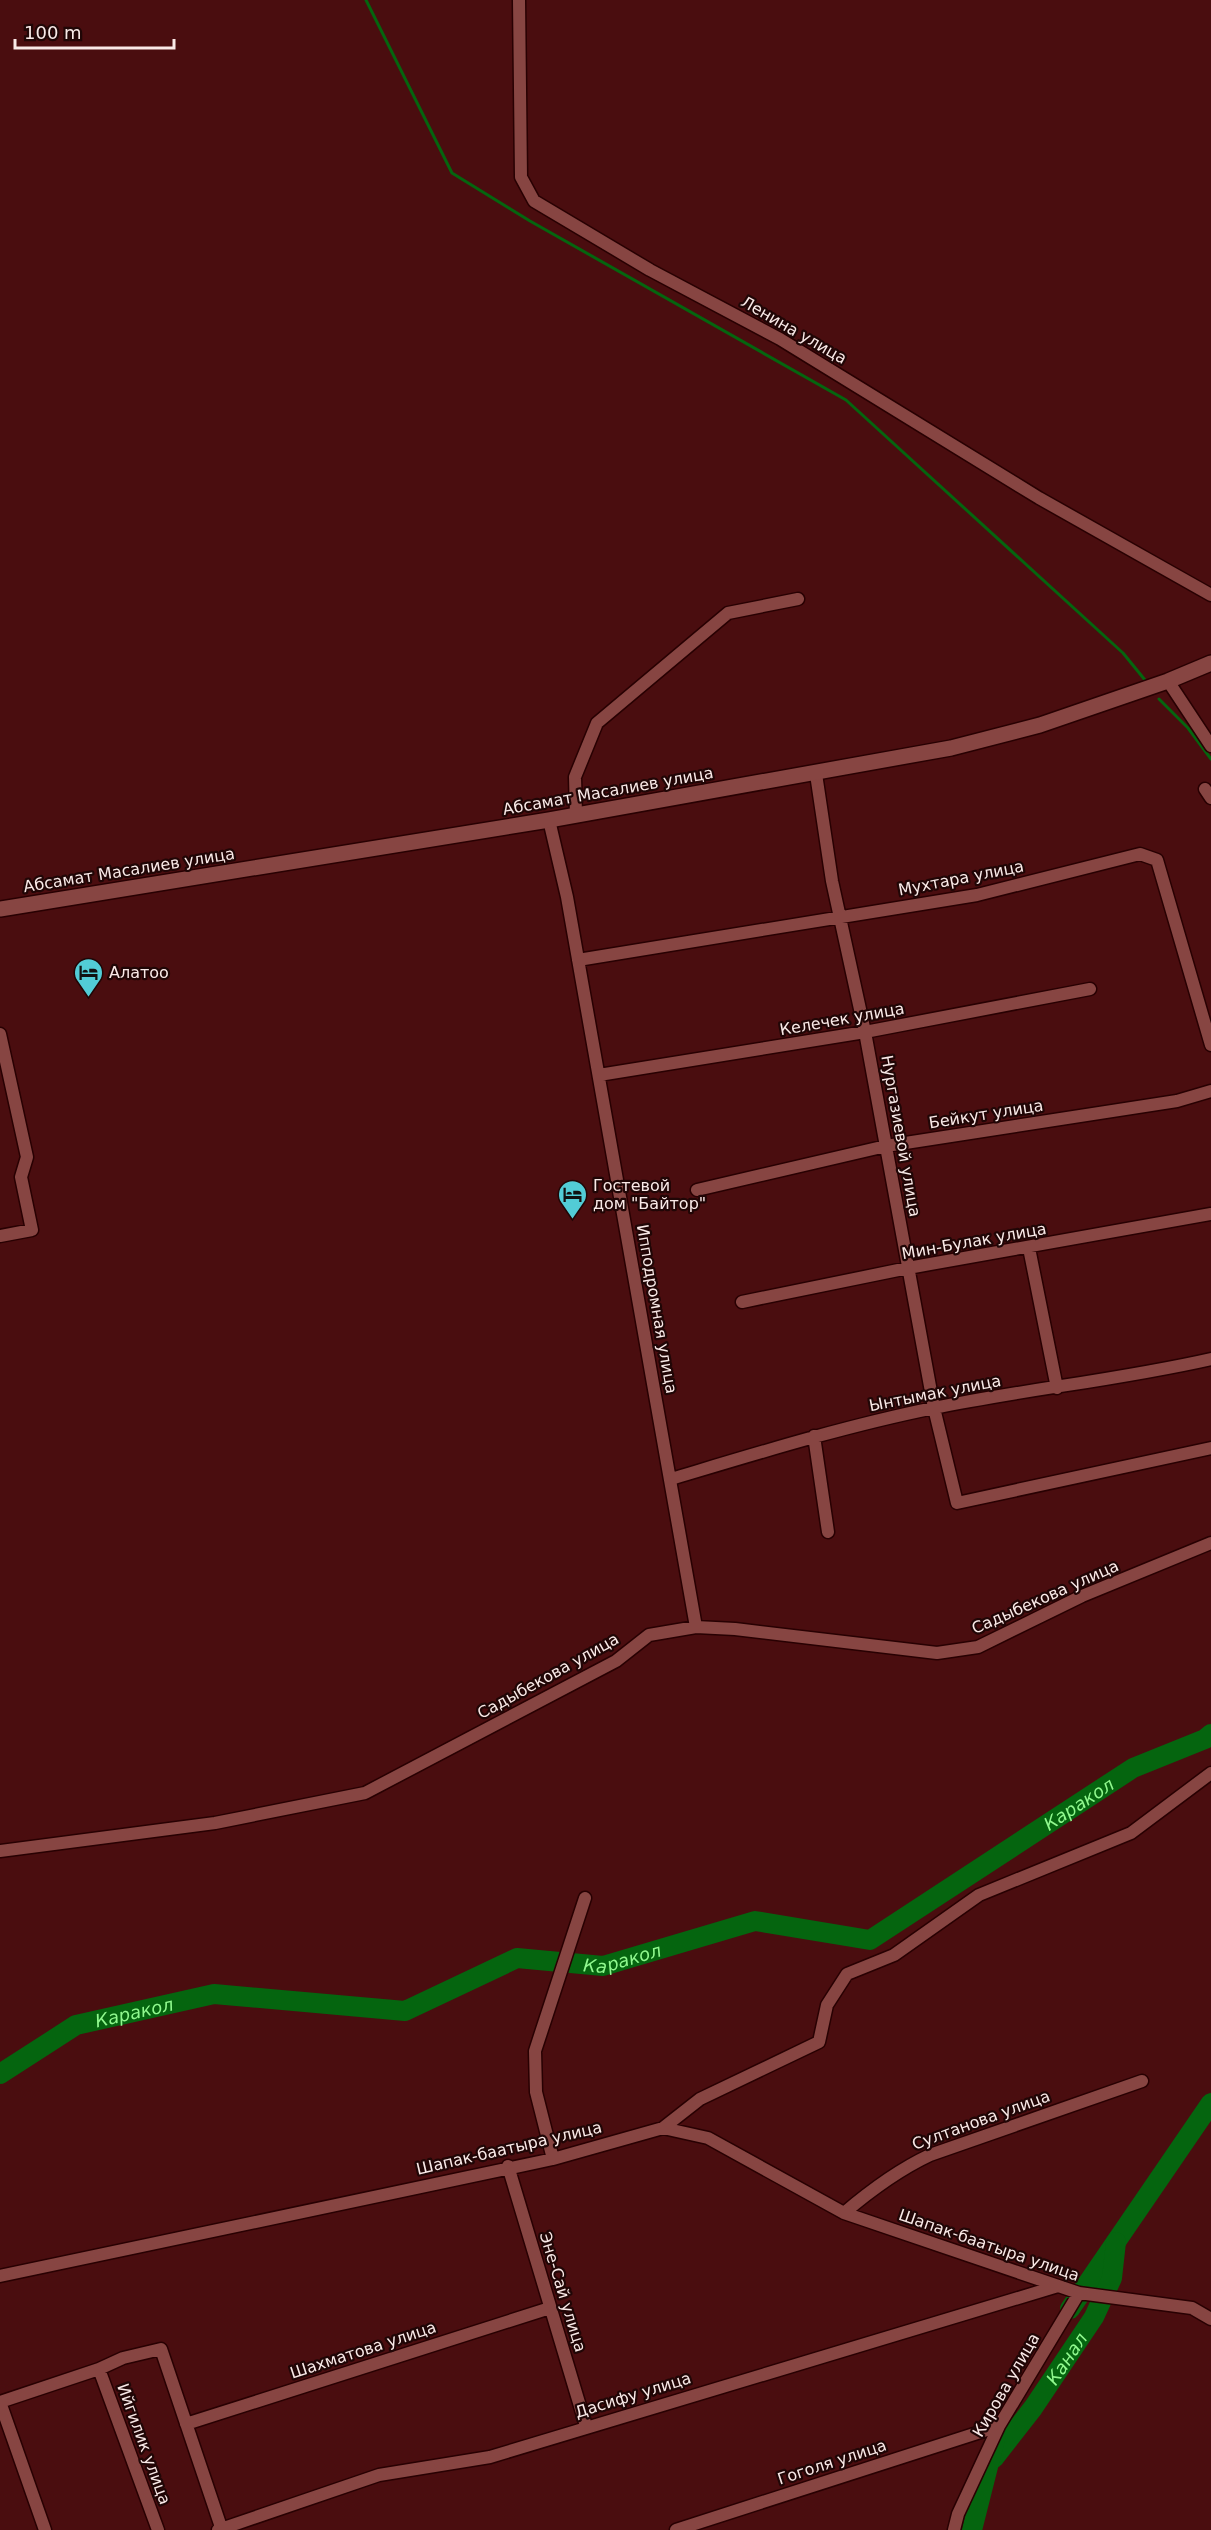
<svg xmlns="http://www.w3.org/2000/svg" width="1211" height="2530" viewBox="0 0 1211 2530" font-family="'DejaVu Sans',sans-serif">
<rect width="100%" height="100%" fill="#4a0d0f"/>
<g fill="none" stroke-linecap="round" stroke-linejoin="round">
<path stroke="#05650f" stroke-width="3" d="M366,0L452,173L530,221L846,400L1123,653L1145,680
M1159,699L1188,728L1211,759"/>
<g stroke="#05650f" stroke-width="20">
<path id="s1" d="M0,2074L76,2025L214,1994L405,2011L517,1958L603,1966L755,1921L870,1940L1133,1768L1205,1739L1211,1734"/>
<path d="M1070,2309L1211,2103"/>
<path id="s2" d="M994,2458L1033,2408L1094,2317L1112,2278L1116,2242"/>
<path d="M972,2530L996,2435"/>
</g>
<defs>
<path id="minor" d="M519,0L521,177L534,201L650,270L780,339L1039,498L1211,595
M1168,681L1211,746
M816,774L832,881L865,1032L934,1408L957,1503L1211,1448
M1205,789L1211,798
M576,815L575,777L597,723L728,613L798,599
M549,820L567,897L696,1627
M578,960L977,895L1140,854L1157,860L1211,1045
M0,1034L27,1157L21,1177L32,1230L0,1236
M599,1075L865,1032L1090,989
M697,1190L886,1146L1177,1101L1211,1091
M1029,1248L1057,1388
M742,1302L908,1268L1211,1214
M814,1436L828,1532
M671,1479C758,1453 845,1426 934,1408C1026,1389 1119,1380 1211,1359
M0,1851L215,1823L365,1793L616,1661L649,1635L696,1627L735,1629L937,1653L978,1647L1082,1596L1211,1543
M663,2128L700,2099L819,2042L827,2005L847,1974L894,1955L979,1895L1131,1833L1211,1773
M553,2159L536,2092L535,2051L585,1898
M508,2166L586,2426
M844,2213C871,2190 898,2170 930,2155L1142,2081
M0,2276L553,2159L663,2128L708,2138L844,2213L1079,2293L1192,2308L1211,2319
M99,2369L158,2530
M186,2424L550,2308
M45,2530L0,2402L99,2369L123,2358L161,2349L222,2530
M218,2530L379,2475L490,2457L1058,2286
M676,2530L999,2426
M954,2530L958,2514L999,2426L1079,2293"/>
<path id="tertiary" d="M0,909L549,820L951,748L1040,725L1168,681L1211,663"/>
</defs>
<use href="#minor" stroke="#280002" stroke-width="15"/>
<use href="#tertiary" stroke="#280002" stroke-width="18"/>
<use href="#minor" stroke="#874542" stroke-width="12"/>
<use href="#tertiary" stroke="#874542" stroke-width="15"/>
</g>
<defs>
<symbol id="hotel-pin" viewBox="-11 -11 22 30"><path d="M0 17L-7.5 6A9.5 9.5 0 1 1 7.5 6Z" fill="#52ccd6" stroke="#200606"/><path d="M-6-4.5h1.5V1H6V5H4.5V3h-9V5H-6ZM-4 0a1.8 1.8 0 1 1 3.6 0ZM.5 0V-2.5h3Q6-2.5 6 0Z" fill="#111"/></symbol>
</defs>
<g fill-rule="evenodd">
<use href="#hotel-pin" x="72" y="956" width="33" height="45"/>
<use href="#hotel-pin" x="556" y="1178" width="33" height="45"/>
</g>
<g text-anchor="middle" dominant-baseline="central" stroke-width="4.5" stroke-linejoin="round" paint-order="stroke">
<g font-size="16" fill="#f9e9e7" stroke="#200606">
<text transform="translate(794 330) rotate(30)">Ленина улица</text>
<text transform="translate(608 791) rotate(-10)">Абсамат Масалиев улица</text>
<text transform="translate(129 870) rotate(-9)">Абсамат Масалиев улица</text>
<text transform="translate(961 878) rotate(-11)">Мухтара улица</text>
<text transform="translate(842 1019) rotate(-10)">Келечек улица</text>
<text transform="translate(986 1114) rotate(-9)">Бейкут улица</text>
<text transform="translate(901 1136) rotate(80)">Нургазиевой улица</text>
<text transform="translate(974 1241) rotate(-10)">Мин-Булак улица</text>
<text transform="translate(657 1309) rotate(80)">Ипподромная улица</text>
<text transform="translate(935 1393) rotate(-11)">Ынтымак улица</text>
<text transform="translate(1045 1597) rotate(-24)">Садыбекова улица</text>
<text transform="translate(548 1676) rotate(-29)">Садыбекова улица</text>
<text transform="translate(981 2120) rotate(-20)">Султанова улица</text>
<text transform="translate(509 2148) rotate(-13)">Шапак-баатыра улица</text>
<text transform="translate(989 2245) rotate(19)">Шапак-баатыра улица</text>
<text transform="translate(563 2292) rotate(73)">Эне-Сай улица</text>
<text transform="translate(363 2350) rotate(-18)">Шахматова улица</text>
<text transform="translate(1006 2385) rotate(-60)">Кирова улица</text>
<text transform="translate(633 2395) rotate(-17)">Дасифу улица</text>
<text transform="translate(144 2444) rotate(70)">Ийгилик улица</text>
<text transform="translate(832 2462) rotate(-18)">Гоголя улица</text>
</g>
<g font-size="16" fill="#f9e9e7" stroke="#200606" text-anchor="start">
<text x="109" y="972">Алатоо</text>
<text x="593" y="1185">Гостевой<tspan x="593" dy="18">дом "Байтор"</tspan></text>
</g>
<g font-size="18" font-style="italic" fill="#90f88e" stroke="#200606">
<text stroke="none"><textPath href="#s1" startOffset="1158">Каракол</textPath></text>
<text stroke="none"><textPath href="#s1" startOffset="654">Каракол</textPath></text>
<text stroke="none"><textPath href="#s1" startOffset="150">Каракол</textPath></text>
<text stroke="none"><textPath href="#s2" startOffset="123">Канал</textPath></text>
</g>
</g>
<path d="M15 39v9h159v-9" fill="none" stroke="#f9e9e7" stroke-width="3"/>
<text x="24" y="39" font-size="18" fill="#f9e9e7" stroke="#200606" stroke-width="4.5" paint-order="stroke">100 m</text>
</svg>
